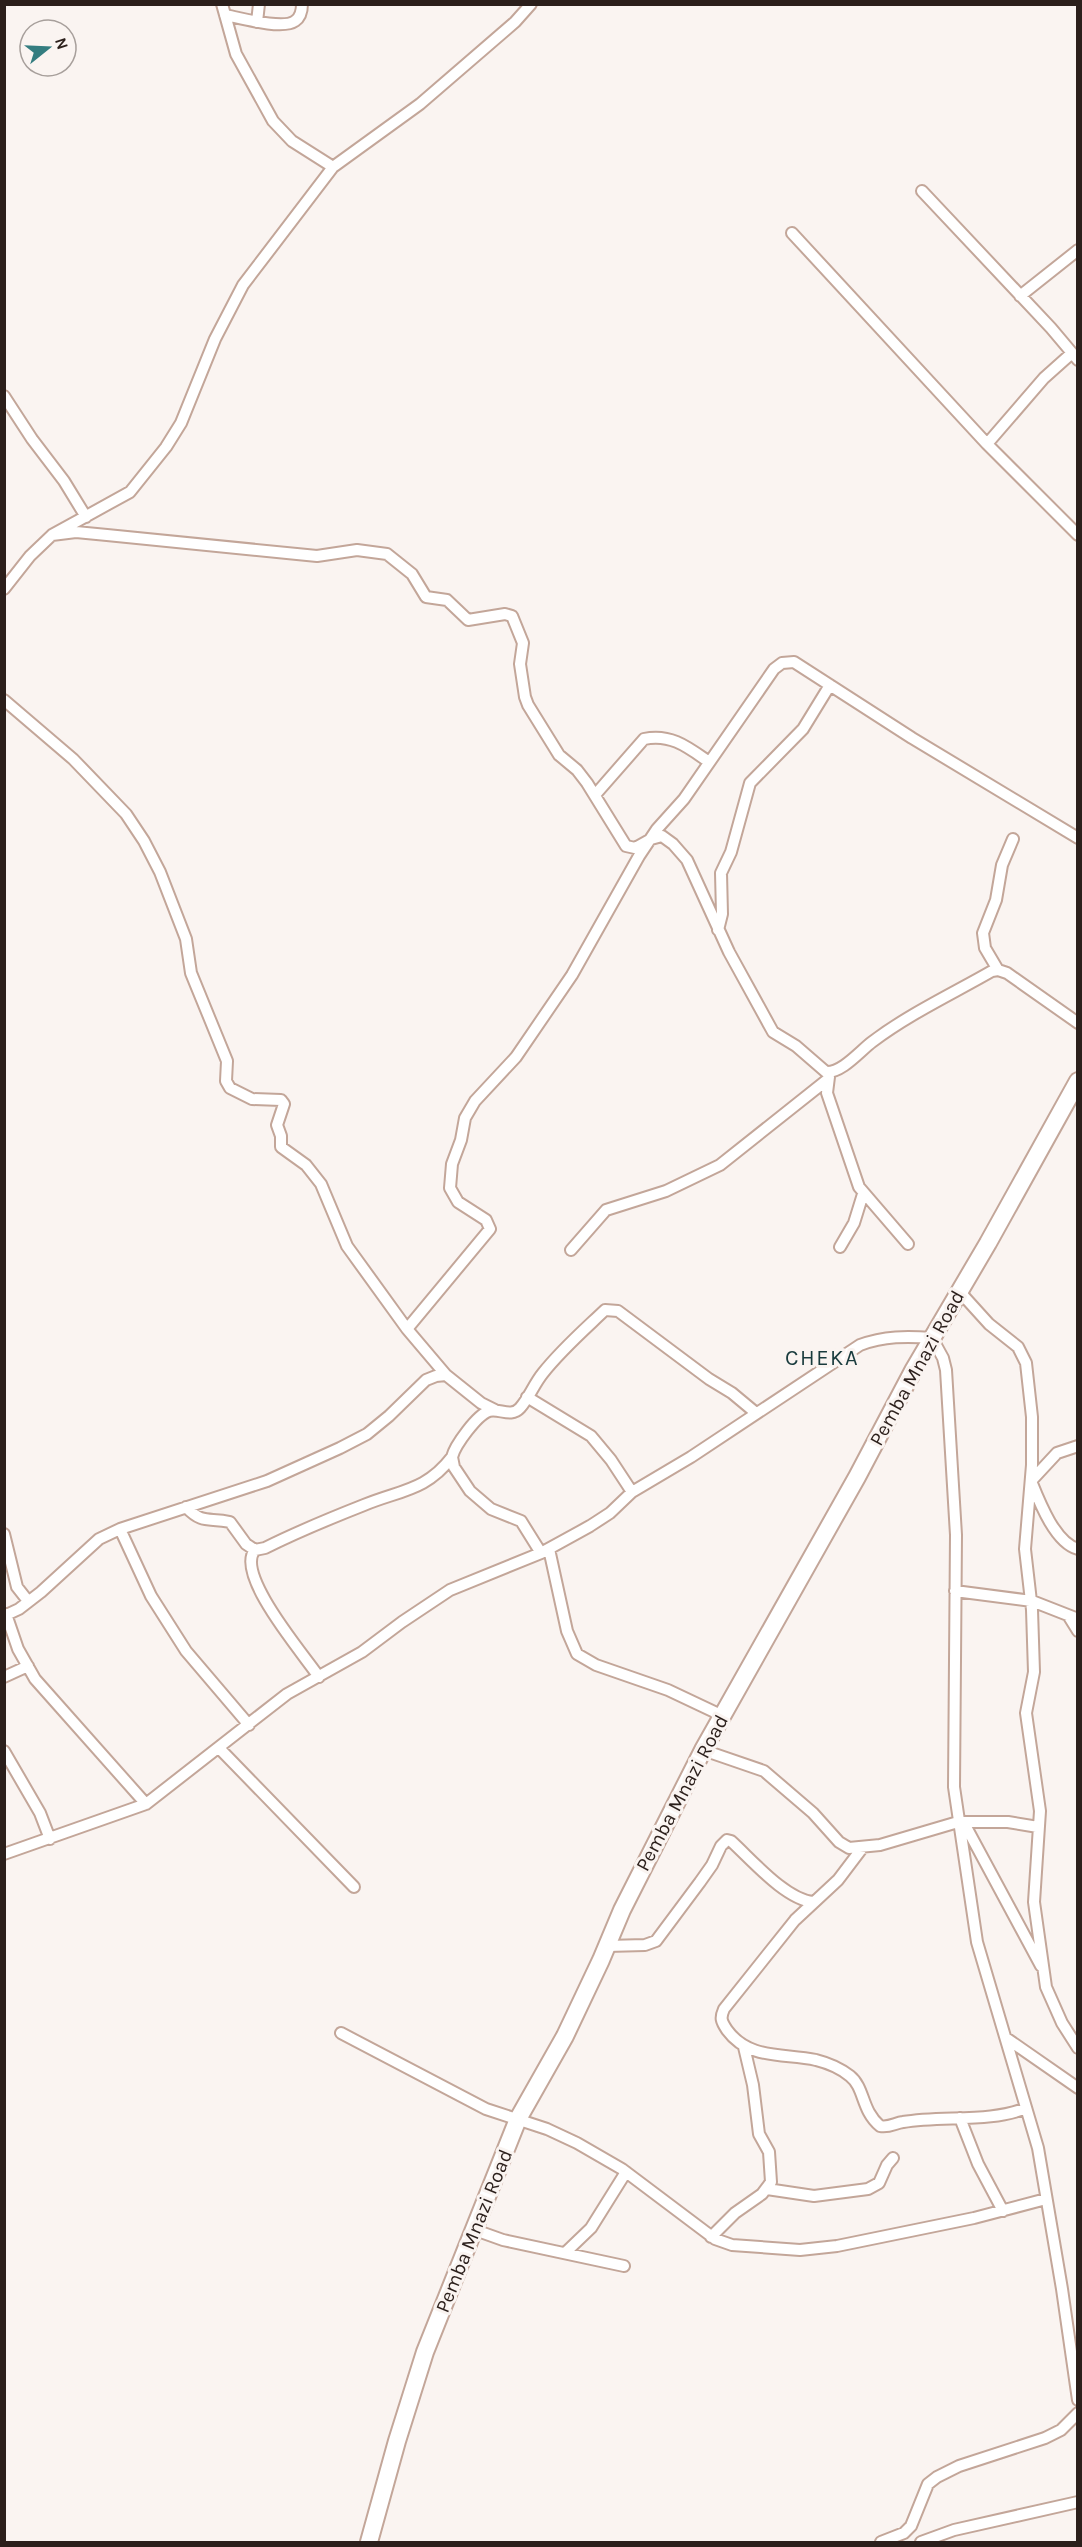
<svg xmlns="http://www.w3.org/2000/svg" width="1082" height="2547" viewBox="0 0 1082 2547" font-family="Karla,sans-serif">
<rect width="100%" height="100%" fill="#faf4f1"/>
<g fill="none" stroke-linecap="round" stroke-linejoin="round">
<defs>
<path id="minor" d="M222,4L236,54L273,121L292,141L333,167
M225,15C240,18 283,30 295,21C301,17 302,11 302,4
M257,22L259,4
M922,191L1051,328L1078,360
M792,233L987,444L1078,535
M1020,296L1078,250
M4,396L32,439L64,481L86,517
M987,444L1044,378L1072,353
M52,535L76,532L107,535L317,556L357,550L387,554L412,574L426,597L447,600L468,620L505,614L512,616L523,643L520,664L525,697L528,705L559,755L577,770L587,783L626,846L635,848L651,839L662,836L673,844L687,860L729,952L773,1032L796,1046L826,1072C842,1073 860,1051 872,1042C909,1014 952,994 992,971L998,970L1007,973L1078,1023
M4,589L30,556L52,535L130,492L166,447L181,423L215,339L243,285L333,167L420,104L515,22L531,4
M4,700L73,759L126,814L144,841L160,872L186,939L191,973L227,1061L226,1081L230,1088L252,1099L281,1100L284,1104L277,1125L281,1136V1147L306,1165L321,1184L347,1246L407,1329
M595,795L644,739C671,733 689,748 709,762
M718,930L722,914L721,873L731,852L750,783L803,729L830,685
M998,970L985,948L983,933L996,900L1002,865L1013,839
M829,1077L827,1093L859,1187L908,1244
M840,1247L854,1223L863,1194
M571,1250L606,1210L666,1191L720,1165L827,1080
M960,1292L989,1324L1018,1347L1026,1363L1032,1417V1465L1025,1549L1032,1610L1034,1672L1026,1713L1040,1811L1034,1902L1046,1987L1062,2023L1078,2048
M446,1375L407,1329L490,1229L486,1220L458,1202L450,1188L452,1164L461,1140L465,1118L475,1101L516,1057L572,975L639,856L657,829L684,799L774,669L782,663L794,662L912,738L1078,838
M527,1397L591,1436L611,1460L632,1492
M1078,1446L1057,1453L1031,1481C1039,1501 1055,1543 1078,1549
M186,1507C203,1525 209,1517 230,1522L246,1544L255,1550L265,1548C297,1532 331,1518 364,1505C400,1490 426,1491 452,1457
M120,1529L151,1596L186,1651L249,1725
M4,1534L17,1587L28,1601
M549,1549L567,1631L577,1654L596,1665L668,1690L723,1716
M255,1550C234,1574 305,1656 319,1677
M541,1553L521,1521L491,1509L470,1491L454,1467L452,1457C455,1445 477,1415 489,1411C499,1408 511,1418 520,1408C529,1398 534,1384 543,1373C561,1350 584,1330 605,1310L618,1311L709,1379L732,1393L756,1413
M955,1591L1032,1601L1078,1619
M6,1614L18,1649L35,1679L146,1804
M1068,1615L1078,1631
M4,1616L19,1609L41,1592L99,1539L120,1529L267,1481L340,1448L367,1434L389,1416L426,1380L436,1376L446,1375L481,1403L495,1410
M4,1677L28,1666
M219,1748L354,1887
M703,1750L764,1771L813,1813L839,1842L849,1848L880,1845L958,1822H1008L1038,1827
M4,1751L40,1813L50,1839
M964,1823L1041,1966
M863,1847L838,1880L795,1920L724,2009C720,2018 721,2021 727,2030C749,2060 783,2053 816,2060C828,2063 840,2068 850,2076C865,2088 861,2110 880,2126C889,2128 895,2123 903,2122C942,2115 990,2123 1026,2108
M4,1854L146,1804L287,1694L362,1652L402,1622L450,1590L541,1553L590,1526L610,1513L632,1492L691,1457L860,1345C884,1336 907,1336 932,1338L943,1358L946,1370L956,1535L954,1787L977,1942L1038,2148L1062,2289L1078,2400
M607,1946L645,1945L656,1941L700,1882L712,1865L721,1846L727,1840L731,1841C752,1860 785,1899 813,1902
M341,2033L486,2109L547,2129L577,2143L622,2169L715,2239L732,2245L800,2250L837,2246L974,2218L1046,2199
M1006,2038L1078,2088
M960,2118L978,2164L1003,2211
M767,2189L814,2196L868,2189L879,2183L887,2165L893,2158
M475,2230L503,2240L624,2266
M711,2237L735,2213L762,2194L771,2182L769,2152L759,2134L753,2085L744,2047
M566,2252L591,2228L626,2172
M881,2542L904,2533L911,2526L928,2484L937,2477L959,2466L1045,2438L1061,2430L1078,2413
M921,2542L954,2530L1078,2502"/>
<path id="secondary" d="M369,2542L397,2441L425,2352L518,2119L565,2036L601,1960L622,1910L703,1750L857,1477L914,1369L988,1243L1078,1081"/>
</defs>
<use href="#minor" stroke="#c3a699" stroke-width="14"/>
<use href="#secondary" stroke="#c3a699" stroke-width="20"/>
<use href="#minor" stroke="#fff" stroke-width="10"/>
<use href="#secondary" stroke="#fff" stroke-width="16"/>
</g>
<g text-anchor="middle" dominant-baseline="central" stroke-width="6" stroke-linejoin="round" paint-order="stroke">
<g font-size="20" fill="#2b1f1b" stroke="#faf4f1">
<text transform="translate(917 1368) rotate(-61)">Pemba Mnazi Road</text>
<text transform="translate(682 1793) rotate(-62)">Pemba Mnazi Road</text>
<text transform="translate(474 2231) rotate(-68)">Pemba Mnazi Road</text>
</g>
<g font-size="22" letter-spacing="1.5" fill="#193b3d" stroke="#faf4f1">
<text x="822" y="1358">CHEKA</text>
</g>
</g>
<rect width="1082" height="2547" fill="none" stroke="#2b1f1b" stroke-width="12"/>
<g transform="translate(48 48) rotate(72)"><circle r="28" fill="#faf4f1" stroke="#a79f9b" stroke-width="1.5"/>
<path d="M0-4.5L10 22L0 15L-10 22Z" fill="#347d80"/>
<text y="-9" font-size="16" font-weight="bold" text-anchor="middle" fill="#2b1f1b">N</text>
</g>
</svg>
